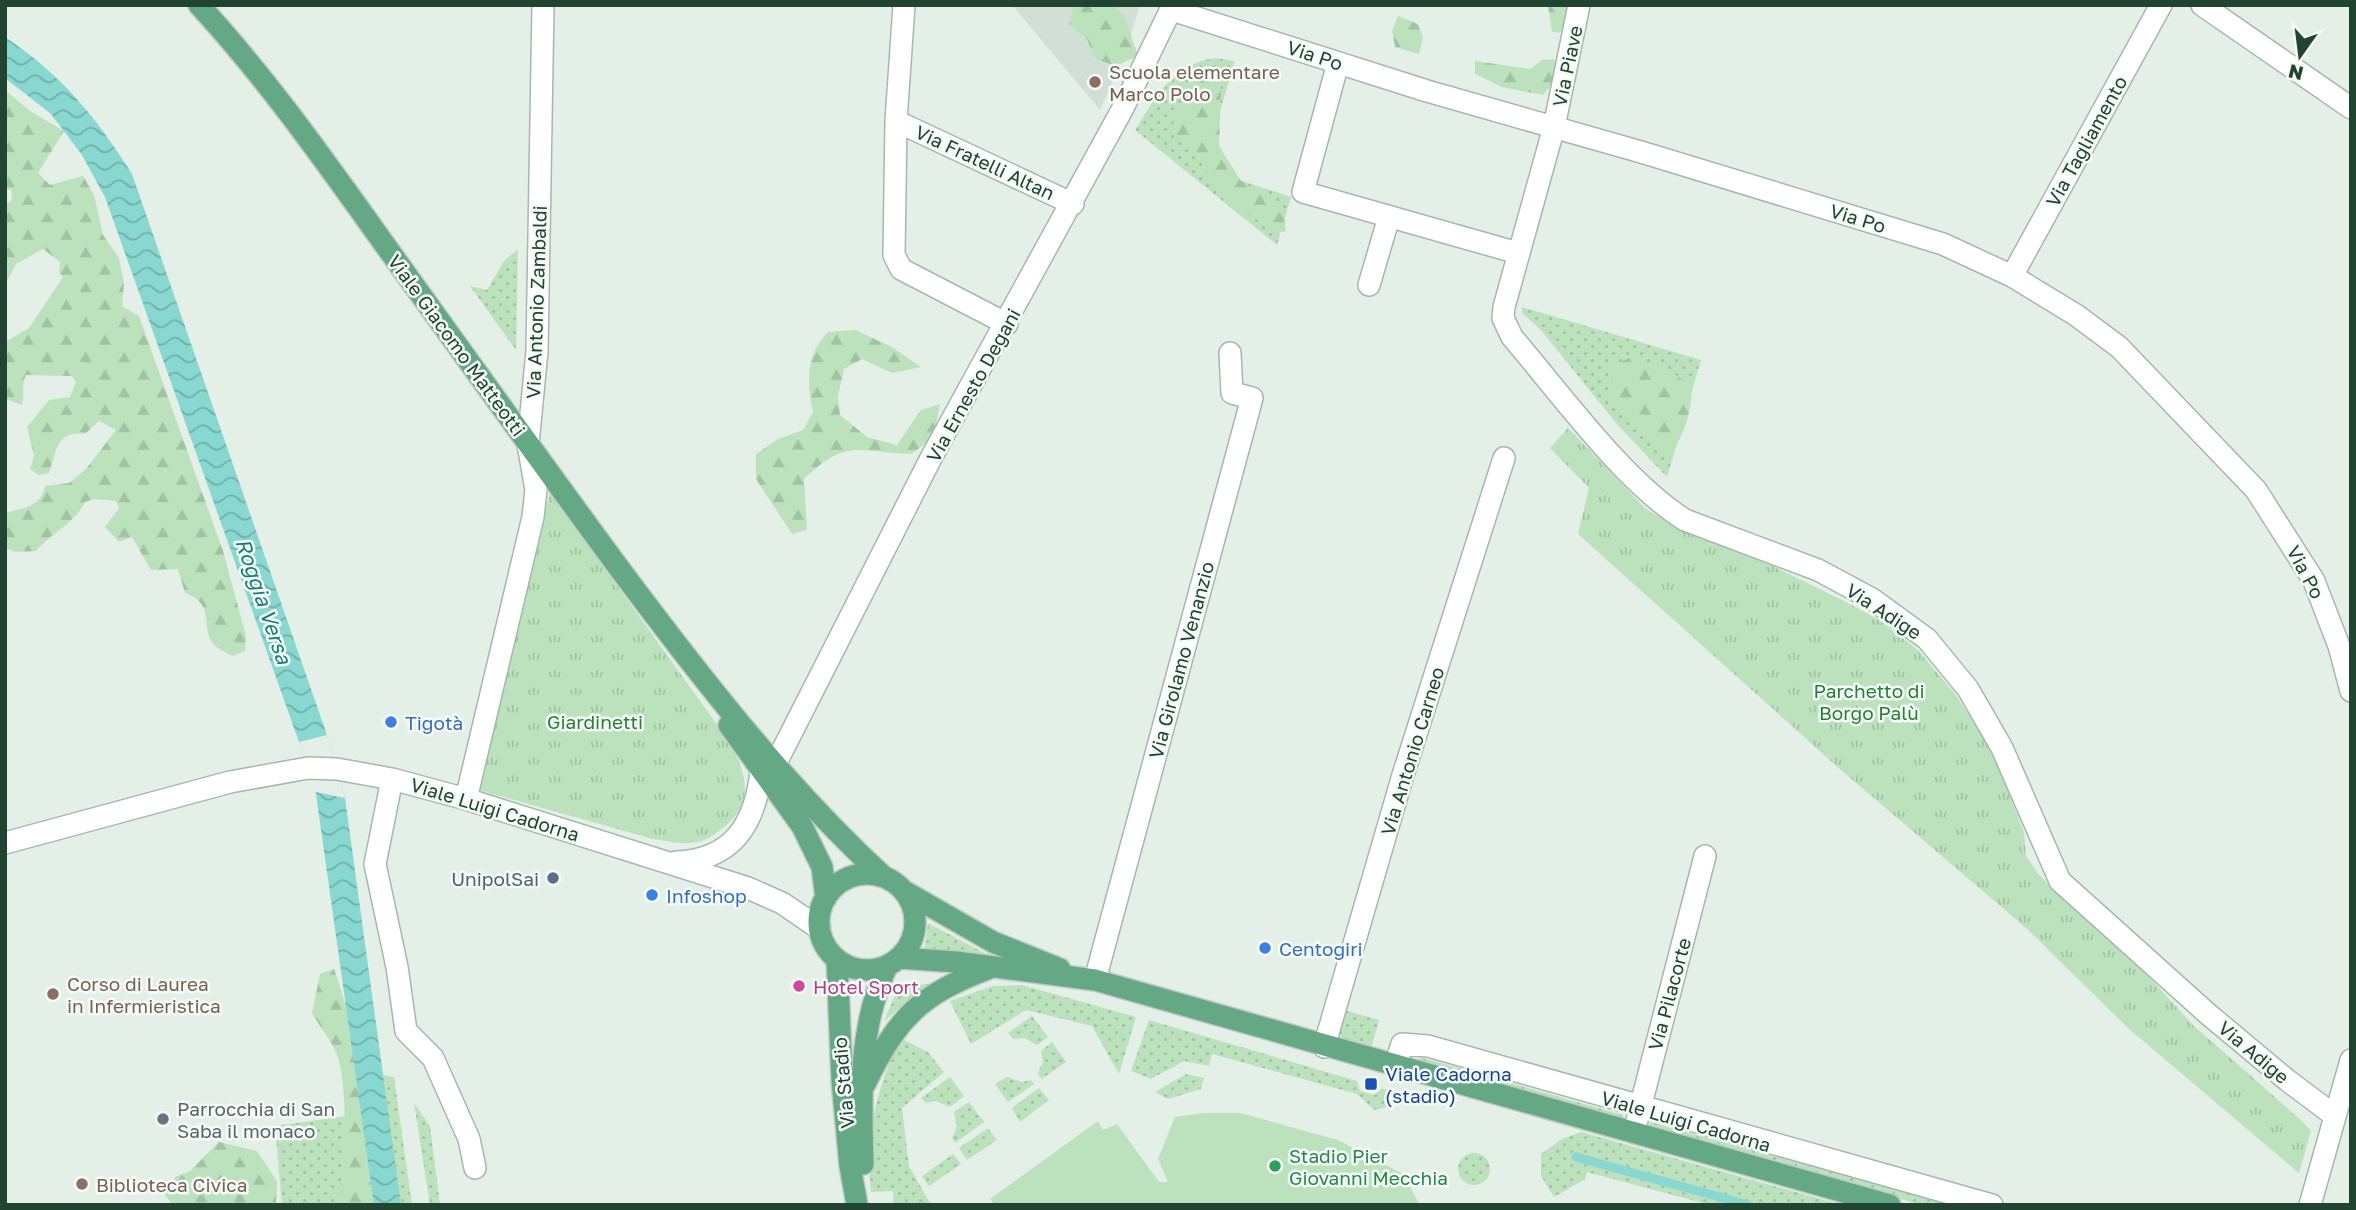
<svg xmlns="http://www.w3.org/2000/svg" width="2356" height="1210" viewBox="0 0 2356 1210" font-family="'Golos Text',sans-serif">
<defs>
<pattern id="grass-dots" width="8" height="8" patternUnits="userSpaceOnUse" patternTransform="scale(1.75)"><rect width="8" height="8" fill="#bbe2bc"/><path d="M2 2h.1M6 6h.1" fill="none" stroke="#a0c3a2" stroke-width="1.8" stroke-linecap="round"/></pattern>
<pattern id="forest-firs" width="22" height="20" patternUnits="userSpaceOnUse" patternTransform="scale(1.75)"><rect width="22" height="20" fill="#bbe2bc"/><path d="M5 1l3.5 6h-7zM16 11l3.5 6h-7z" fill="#a0c3a2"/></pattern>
<pattern id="park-tufts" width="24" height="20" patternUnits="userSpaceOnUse" patternTransform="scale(1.75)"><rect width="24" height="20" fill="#bbe2bc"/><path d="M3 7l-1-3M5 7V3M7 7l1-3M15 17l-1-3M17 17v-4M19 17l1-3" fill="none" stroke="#a0c3a2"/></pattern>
<pattern id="water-waves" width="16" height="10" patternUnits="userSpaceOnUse" patternTransform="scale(1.75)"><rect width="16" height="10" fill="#88d8d1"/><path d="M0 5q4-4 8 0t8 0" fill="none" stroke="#6fb1aa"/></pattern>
</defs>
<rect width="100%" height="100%" fill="#e4efe7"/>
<path fill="#d2dfd6" d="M1012,5H1140L1125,54L1100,110Z"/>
<path fill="url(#grass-dots)" d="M1214,58L1235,61L1203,168L1291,197L1277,245L1135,130C1155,98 1174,64 1214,58Z
M518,249L516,350L470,286L487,290L504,261Z
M1522,307L1701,360L1667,477L1616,423L1541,330L1522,313Z
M928,923L988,955L924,952Z
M929,984L884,1021L899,986Z
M1022,985L1136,1017L1119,1074L1092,1026L1026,1010L971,1044L950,1001L993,986Z
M1344,1010L1379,1020L1371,1048L1344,1040L1337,1031Z
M1032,1016L1048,1037L1037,1045L1025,1038L1013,1039L1008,1033Z
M1149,1020L1357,1081L1360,1091L1374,1095L1382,1089L1388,1090L1391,1098L1388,1107L1374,1110L1357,1094L1212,1054L1209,1066L1184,1061L1151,1079L1131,1071Z
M902,1039L928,1052L944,1072L902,1108L909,1166L931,1205H894L893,1191L871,1192C865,1142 876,1082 902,1039Z
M1052,1042L1066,1062L1042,1079L1038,1074L1043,1061L1041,1051Z
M1420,1057L1623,1115L1622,1121L1417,1063Z
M1186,1074L1204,1078L1201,1089L1168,1099L1155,1092Z
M382,1075L394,1077L412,1205H401Z
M950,1077L964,1096L950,1107L936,1101L926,1103L921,1098Z
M1007,1077L1022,1082L1031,1080L1034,1084L1008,1102L995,1084Z
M1039,1088L1049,1100L1020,1122L1012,1108Z
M969,1102L984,1122L955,1143L952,1138L957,1127L954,1112Z
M414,1103L430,1126L440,1205H430Z
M361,1114L374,1205H282L275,1126Z
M1650,1122L1950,1205H1922L1649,1128Z
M988,1128L997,1140L967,1160L959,1148Z
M1581,1132L1842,1205H1710L1587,1172L1585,1179L1554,1197L1541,1176V1154L1562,1139Z
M1458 1169a16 16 0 1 1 32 0a16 16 0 1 1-32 0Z
M953,1154L961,1164L929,1186L922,1176Z"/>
<path fill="url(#forest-firs)" d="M1074,5H1113L1125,17L1138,56L1116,66L1095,59L1087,39L1069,24Z
M1548,5H1569L1572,33L1552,32Z
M1398,16L1418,24L1423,37L1419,54L1395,47L1392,31Z
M1554,59L1560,75L1543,95L1502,87L1475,74V61L1530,69L1542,60Z
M1214,75L1221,85L1219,146L1241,181L1283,206L1286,231L1276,233L1218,193L1199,158L1178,140L1173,127L1175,111L1200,78Z
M5,90L30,111L64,131L38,173L50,185L83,176L94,195L103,235L119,258L124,284L122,306L139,316L223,551L246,636L245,651L232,656C224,651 214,648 210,639C203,622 213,603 185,593L178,569L151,570L132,537L119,542L105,527L119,508L116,501L95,499L85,502C72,526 53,531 36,551L16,552L5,548V513C24,508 41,507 45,486L69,483L86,469L116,430L99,421L85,434C56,430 57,451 49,473L39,475L30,469L34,456L27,427L49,400L70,397L76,382L72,376L26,375C21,385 25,394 22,405L5,399V342L29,328L63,277L59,273L60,262L43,249L16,264L5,285V205L12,200L11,189L5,191Z
M855,330L890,346L921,367L892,373L862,359L844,369L838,396L840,415L867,437L897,445L921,410L940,404L933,438L911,454C856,452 847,438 804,479L807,530L792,534L756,479V454L778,439L803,430L813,412C807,381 805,356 828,332Z
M1633,357L1667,369L1692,386C1691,412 1686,433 1670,454L1662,452L1611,402V365Z
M334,969C361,1043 369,1126 374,1205H335C347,1175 347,1097 340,1065C337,1047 321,1029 312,1013L320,974Z
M219,1142L257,1151L277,1181L276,1205H173L165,1195L175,1177L190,1171Z"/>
<path fill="url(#park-tufts)" d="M1568,428L1645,508L1675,527L1740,550L1846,602L1879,620L1918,650L1955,694L1992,750L2024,832L2026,856L2039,875L2149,977L2193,1025L2302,1121L2311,1131L2299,1173L2128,1028L2025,927L1841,770L1578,534L1589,488L1550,448Z
M550,492L728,740C746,771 756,802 724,827C718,832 709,839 701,841C686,846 668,841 653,839L479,790Z"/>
<path fill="#bbe2bc" d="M1203,1113H1240L1338,1140L1403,1174L1420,1205H995L990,1199L1098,1121L1103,1130L1117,1124L1159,1182H1168L1158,1159L1175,1117Z"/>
<path fill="url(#water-waves)" d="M5,37C62,75 96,117 132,174L327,735L345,798L401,1205H374L315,787L105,197L82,155L51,114L5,78Z"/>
<path fill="#e4efe7" d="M327,735L345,798L316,792L299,742Z"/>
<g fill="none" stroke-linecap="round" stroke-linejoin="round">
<path stroke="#88d8d1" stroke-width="9" d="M1576,1157L1748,1205"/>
<defs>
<path id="minor" d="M904,5L896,121L1073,204
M1579,5L1554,127L1504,307L1503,318L1512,337C1560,393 1624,482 1685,520L1818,570L1872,599L1927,639L1968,689L2002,748L2060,881L2208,1014L2287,1080L2335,1116
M2202,5L2351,108
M1172,10L1427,91L1641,152L1943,244L2012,276L2076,315L2119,347L2256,490L2314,581L2339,646L2351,691
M1338,63L1303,192L1518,253
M896,121L894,255L901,269L1007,324
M2012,276L2161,5
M1369,285L1389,217
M776,763L931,458L1123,108L1173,5
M392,779L375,864L397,967L406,1031L433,1058L469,1139L475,1168
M466,799L533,517L536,490L528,444L537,351L543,5
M5,843L230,782L308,768L337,769L392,779L466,799L748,888L782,903L820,929
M676,862C733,860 755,824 761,772
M1095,980L1252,398L1232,393L1230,353
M1324,1047L1403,775L1504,458
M1395,1066L1402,1044L1428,1046L1992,1205
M1637,1120L1705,856
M2310,1205L2351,1060"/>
<path id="major" d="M199,5C270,82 329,167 390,252C465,356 540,461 616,564C698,674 783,784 884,877
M729,725L802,826L822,867L826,898
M819 922a48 48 0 1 1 96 0a48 48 0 1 1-96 0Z
M904,891L993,942L1060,969
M899,958L956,962L1095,980L1890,1205
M837,960L842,1080L850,1166L857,1205
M865,1084C898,1017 919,995 990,968
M863,1164C861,1096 858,1029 887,966"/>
</defs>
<use href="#minor" stroke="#a6b8ad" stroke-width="24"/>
<use href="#major" stroke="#c1cac5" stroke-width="24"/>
<use href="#minor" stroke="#fff" stroke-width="21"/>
<use href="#major" stroke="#65a886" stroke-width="21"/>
</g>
<g fill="#8d6e63" stroke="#f5fbf7" stroke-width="2.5">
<circle cx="1095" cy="82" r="7"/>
<circle cx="53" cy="994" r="7"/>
<circle cx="82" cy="1184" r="7"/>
</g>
<g fill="#3f7fe0" stroke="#f5fbf7" stroke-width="2.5">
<circle cx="391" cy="722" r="7"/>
<circle cx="652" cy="895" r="7"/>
<circle cx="1265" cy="948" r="7"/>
</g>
<circle fill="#5c6f8a" stroke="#f5fbf7" stroke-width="2.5" cx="553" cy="878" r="7"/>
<circle fill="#d1479c" stroke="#f5fbf7" stroke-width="2.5" cx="799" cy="986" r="7"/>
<rect fill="#1a4fb4" stroke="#f5fbf7" stroke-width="2.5" x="1364" y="1077" width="14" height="14" rx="3.5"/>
<circle fill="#6b7280" stroke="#f5fbf7" stroke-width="2.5" cx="163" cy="1119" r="7"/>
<circle fill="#2e9e5b" stroke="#f5fbf7" stroke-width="2.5" cx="1275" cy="1166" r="7"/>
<g text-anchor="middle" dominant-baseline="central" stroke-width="5" stroke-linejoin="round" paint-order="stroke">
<g font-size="19" fill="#214331" stroke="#f5fbf7">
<text transform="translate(1315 55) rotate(18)">Via Po</text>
<text transform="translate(1567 66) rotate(-78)">Via Piave</text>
<text transform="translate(2086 141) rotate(-61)">Via Tagliamento</text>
<text transform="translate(985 162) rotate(25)">Via Fratelli Altan</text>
<text transform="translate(1858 218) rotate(17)">Via Po</text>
<text transform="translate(536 302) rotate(-88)">Via Antonio Zambaldi</text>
<text transform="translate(457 345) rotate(54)">Viale Giacomo Matteotti</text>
<text transform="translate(973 385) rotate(-61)">Via Ernesto Degani</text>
<text transform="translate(2306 572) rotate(62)">Via Po</text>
<text transform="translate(1884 611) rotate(33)">Via Adige</text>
<text transform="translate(1181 660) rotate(-75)">Via Girolamo Venanzio</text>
<text transform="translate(1412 751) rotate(-73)">Via Antonio Carneo</text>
<text transform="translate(495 809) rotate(17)">Viale Luigi Cadorna</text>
<text transform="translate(1669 994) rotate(-75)">Via Pilacorte</text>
<text transform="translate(2254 1052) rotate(40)">Via Adige</text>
<text transform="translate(843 1083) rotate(-95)">Via Stadio</text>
<text transform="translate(1686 1121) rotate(16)">Viale Luigi Cadorna</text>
</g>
<g font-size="19" fill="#785e54" stroke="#f5fbf7" text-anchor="start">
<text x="1109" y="71">Scuola elementare<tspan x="1109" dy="22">Marco Polo</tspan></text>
<text x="67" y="983">Corso di Laurea<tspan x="67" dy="22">in Infermieristica</tspan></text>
<text x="96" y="1184">Biblioteca Civica</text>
</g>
<g font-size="19" fill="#277e33" stroke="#f5fbf7">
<text x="1869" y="690">Parchetto di<tspan x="1869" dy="22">Borgo Palù</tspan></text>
<text x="595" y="721">Giardinetti</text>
</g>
<g font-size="19" fill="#366cbe" stroke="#f5fbf7" text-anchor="start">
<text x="405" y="722">Tigotà</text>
<text x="666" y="895">Infoshop</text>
<text x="1279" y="948">Centogiri</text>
</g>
<g font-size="19" fill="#4e5e75" stroke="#f5fbf7" text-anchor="end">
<text x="539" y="878">UnipolSai</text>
</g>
<g font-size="19" fill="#b23c85" stroke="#f5fbf7" text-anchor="start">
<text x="813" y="986">Hotel Sport</text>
</g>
<g font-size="19" fill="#164399" stroke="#f5fbf7" text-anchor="start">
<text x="1385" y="1073">Viale Cadorna<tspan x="1385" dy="22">(stadio)</tspan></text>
</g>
<g font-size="19" fill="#5b616d" stroke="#f5fbf7" text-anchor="start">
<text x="177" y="1108">Parrocchia di San<tspan x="177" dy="22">Saba il monaco</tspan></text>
</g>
<g font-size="19" fill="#27864d" stroke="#f5fbf7" text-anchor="start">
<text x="1289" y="1155">Stadio Pier<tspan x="1289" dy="22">Giovanni Mecchia</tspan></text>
</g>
<g font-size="21" font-style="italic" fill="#157f77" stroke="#f5fbf7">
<text transform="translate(264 601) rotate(71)">Roggia Versa</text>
</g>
</g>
<rect width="2356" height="1210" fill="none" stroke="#214331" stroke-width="14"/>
<g transform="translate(2300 56) rotate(194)" stroke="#f5fbf7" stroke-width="5" paint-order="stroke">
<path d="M0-5L12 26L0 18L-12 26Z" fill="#214331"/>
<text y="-10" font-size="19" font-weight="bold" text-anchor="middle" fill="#214331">N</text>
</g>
</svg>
